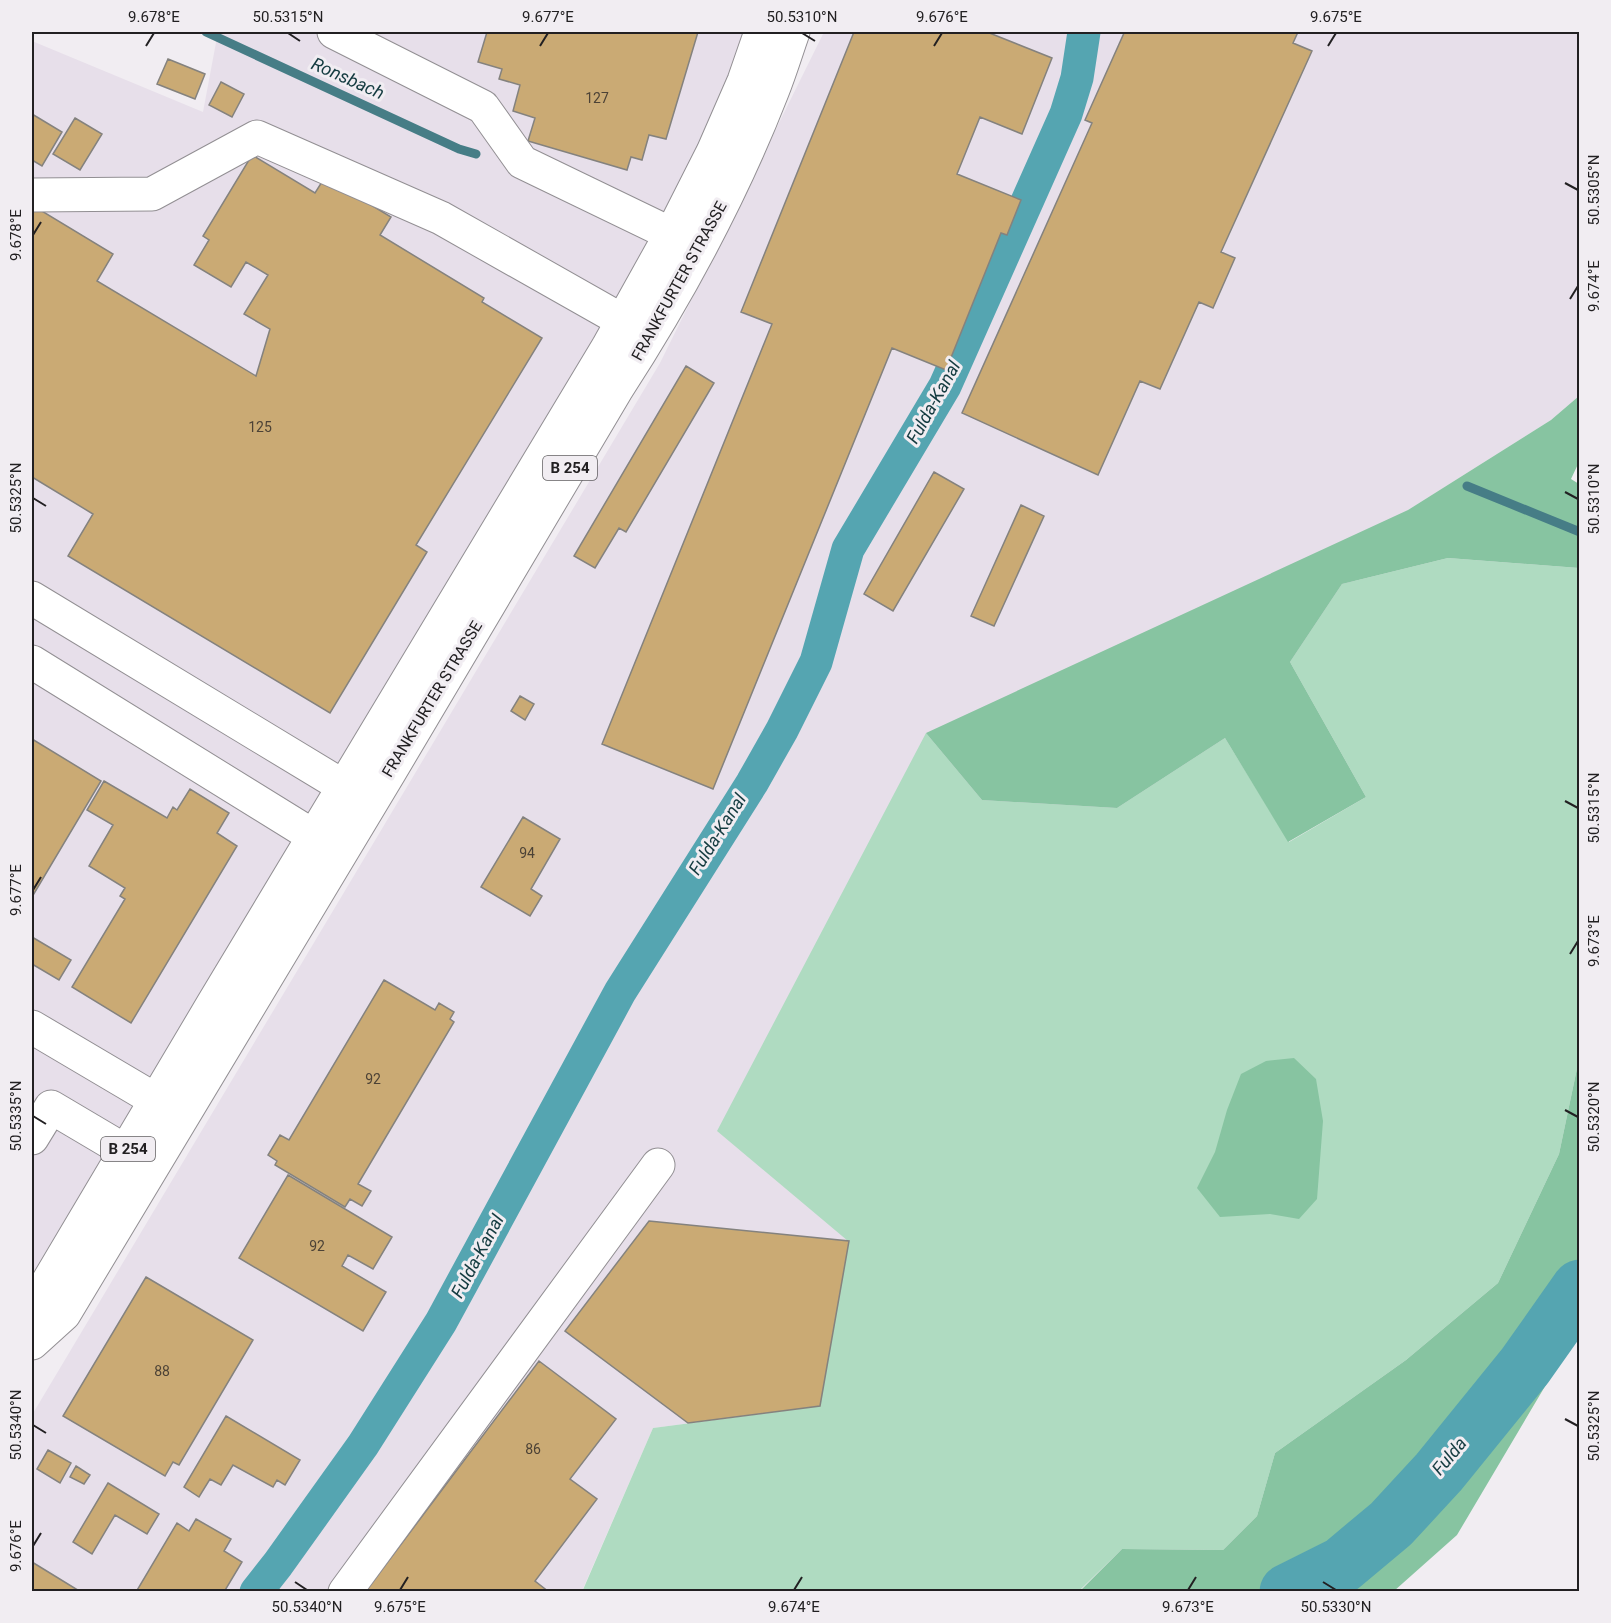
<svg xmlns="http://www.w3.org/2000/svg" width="1611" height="1623" viewBox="0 0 1611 1623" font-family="Roboto,sans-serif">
<rect width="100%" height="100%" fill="#f1edf2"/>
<path fill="#e7dfea" d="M218,32H746L676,207L32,1274V41L203,112Z
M824,32H1579V396L1551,420L1408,510L849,1241L820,1406L653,1428L582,1591L32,1592V1415L660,363Z"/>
<path fill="#afdbc1" d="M1448,558L1579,568V1059L1559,1154L1498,1283L1406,1360L1275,1453L1257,1516L1223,1550L1122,1549L1080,1590L1077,1591L582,1592L653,1428L820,1406L848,1241L717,1131L926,733L982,800L1117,808L1225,738L1289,842L1366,797L1290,662L1342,584Z"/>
<path fill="#87c4a1" d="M1579,396V462L1571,479L1579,484V568L1448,558L1342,584L1290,662L1366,797L1288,842L1225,738L1117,808L982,800L926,733L1408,510L1551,420Z
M1294,1058L1316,1079L1323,1121L1317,1199L1299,1219L1270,1214L1220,1217L1197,1188L1215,1152L1227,1110L1241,1074L1266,1061Z
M1579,1059V1329L1457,1535L1394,1591H1077L1081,1590L1122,1549L1223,1550L1257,1516L1275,1453L1406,1360L1498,1283L1559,1154Z"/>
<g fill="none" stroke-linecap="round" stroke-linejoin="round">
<path stroke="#467d86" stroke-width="9" d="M206,32L459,149L476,154
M1467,486L1580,532"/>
<path stroke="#55a5b1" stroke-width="33" d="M256,1592L278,1564L363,1445L441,1322L620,992L752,783L782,730L816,662L848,549L945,386L1066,114L1077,78L1084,32"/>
<path stroke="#55a5b1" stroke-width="57" d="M1288,1592L1342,1565L1391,1524L1439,1472L1525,1366L1580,1288"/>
</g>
<path fill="#caaa74" stroke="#84827e" stroke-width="1.5" d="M487,32H698L666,139L649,135L642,160L631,157L627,170L528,141L535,118L513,111L520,85L499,79L502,69L478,62Z
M854,32H987L1052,58L1022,134L980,117L957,174L1021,200L1007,235L1001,233L946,370L892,348L713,789L602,744L772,324L741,312Z
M1122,32H1298L1293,43L1312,51L1221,252L1235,258L1213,308L1199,302L1160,389L1140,381L1098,475L962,413L1092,123L1085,120L1124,33Z
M168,59L205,74L195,99L157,84Z
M221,82L244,94L232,117L209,105Z
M32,114L62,132L42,166L32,160Z
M75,118L102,134L80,170L53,154Z
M252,155L315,193L325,177L391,217L380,235L484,298L482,302L542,338L416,545L427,552L330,713L68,556L93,514L32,477V205L113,254L97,281L256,376L270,329L244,314L268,275L246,262L231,287L194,265L209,240L203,236Z
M686,366L714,383L626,532L619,528L595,568L574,556Z
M934,472L964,489L893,611L864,594Z
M1021,505L1044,516L994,626L971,616Z
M520,696L534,704L525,720L511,711Z
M32,739L101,781L32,897Z
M104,781L167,818L173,807L177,810L190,789L229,813L217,833L237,846L131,1023L72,987L125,899L120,896L125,888L89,866L113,825L87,810Z
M523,817L560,839L531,889L542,896L530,916L481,887Z
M32,937L71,960L59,980L32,964Z
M384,980L435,1010L439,1003L454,1012L450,1019L454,1022L358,1184L371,1191L362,1206L350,1199L345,1207L275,1165L277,1161L268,1155L280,1135L289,1140Z
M288,1175L392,1237L373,1269L348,1255L342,1266L386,1292L363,1331L239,1258Z
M649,1221L849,1241L820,1406L688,1423L565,1331Z
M146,1277L253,1340L179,1465L173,1462L165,1476L63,1416Z
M539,1361L616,1419L570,1479L597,1499L535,1581L549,1592H365Z
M226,1416L300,1460L285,1485L277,1480L273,1487L233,1465L221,1485L210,1479L199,1497L184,1487Z
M48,1450L71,1463L60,1483L37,1469Z
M76,1466L90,1475L84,1484L70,1477Z
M108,1483L159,1514L147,1534L115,1515L92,1554L73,1542Z
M196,1519L231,1539L224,1551L242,1562L224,1592H136L177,1523L189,1531Z
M32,1562L81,1592H32Z"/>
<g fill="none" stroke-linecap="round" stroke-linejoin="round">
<defs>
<path id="minor" d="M334,32L483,107L522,162L696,246
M32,195L152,194L257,137L441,218L646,334
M32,598L369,802
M32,662L339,852
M32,1027L181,1115
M32,1138L51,1107L149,1165
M345,1592L658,1165"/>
<path id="major" d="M32,1326L39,1297L213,1004L608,347L676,225L713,152L744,81L761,32
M32,1343L64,1314L389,773L616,390C677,296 731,197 772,92C780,72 786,52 793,32"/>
</defs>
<use href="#minor" stroke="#928f93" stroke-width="35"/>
<use href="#major" stroke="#928f93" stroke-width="35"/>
<use href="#minor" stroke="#fff" stroke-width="33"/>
<use href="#major" stroke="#fff" stroke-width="33"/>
</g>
<path fill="none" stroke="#222022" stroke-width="2" d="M288,33L300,41M802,33L815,41M146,46L154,33M540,46L548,33M934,46L942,33M1328,46L1336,33M1565,183L1578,190M33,235L41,222M1570,299L1578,286M1565,492L1578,499M33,498L46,506M1565,801L1578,808M33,890L41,877M1570,954L1578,941M1565,1110L1578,1117M33,1116L46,1124M1565,1419L1578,1426M33,1425L46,1433M33,1546L41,1533M295,1582L307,1590M1323,1582L1336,1590M400,1590L408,1577M794,1590L802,1577M1188,1590L1196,1577"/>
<g text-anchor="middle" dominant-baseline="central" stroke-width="6" stroke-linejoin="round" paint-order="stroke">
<g font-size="14" fill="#4c4236">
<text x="597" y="98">127</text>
<text x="260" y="427">125</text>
<text x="527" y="853">94</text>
<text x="373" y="1079">92</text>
<text x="317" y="1246">92</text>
<text x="162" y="1371">88</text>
<text x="533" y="1449">86</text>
</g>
<g fill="#f1edf2" stroke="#605e60" stroke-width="1.5">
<rect x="543" y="456" width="54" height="24" rx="4.5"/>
<rect x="101" y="1137" width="54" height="24" rx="4.5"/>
</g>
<g font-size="15" font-weight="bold" fill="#222022">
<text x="570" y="468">B 254</text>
<text x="128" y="1149">B 254</text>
</g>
<g font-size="16" fill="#222022" stroke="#f1edf2">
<text transform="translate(679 281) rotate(-61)">FRANKFURTER STRASSE</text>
<text transform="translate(432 699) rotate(-59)">FRANKFURTER STRASSE</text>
</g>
<g font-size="18" font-style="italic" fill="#143b40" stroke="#f1edf2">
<text transform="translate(348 78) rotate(24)">Ronsbach</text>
<text transform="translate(933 402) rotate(-61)">Fulda-Kanal</text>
<text transform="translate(717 834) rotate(-58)">Fulda-Kanal</text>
<text transform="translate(477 1256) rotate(-62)">Fulda-Kanal</text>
<text transform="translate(1449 1456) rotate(-50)">Fulda</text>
</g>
</g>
<rect width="1611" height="1623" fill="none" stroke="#f1edf2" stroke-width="66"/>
<rect x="33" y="33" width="1545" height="1557" fill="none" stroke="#222022" stroke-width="2"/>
<g font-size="15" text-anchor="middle" fill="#222022">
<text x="154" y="22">9.678°E</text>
<text x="288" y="22">50.5315°N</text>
<text x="548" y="22">9.677°E</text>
<text x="802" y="22">50.5310°N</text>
<text x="942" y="22">9.676°E</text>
<text x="1336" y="22">9.675°E</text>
<text transform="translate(1594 190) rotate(-90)" y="5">50.5305°N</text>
<text transform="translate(16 235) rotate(-90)" y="5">9.678°E</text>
<text transform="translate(1594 286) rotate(-90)" y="5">9.674°E</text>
<text transform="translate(16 498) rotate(-90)" y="5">50.5325°N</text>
<text transform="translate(1594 499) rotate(-90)" y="5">50.5310°N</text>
<text transform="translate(1594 808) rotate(-90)" y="5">50.5315°N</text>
<text transform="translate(16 890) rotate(-90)" y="5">9.677°E</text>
<text transform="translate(1594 941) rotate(-90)" y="5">9.673°E</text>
<text transform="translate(16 1116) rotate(-90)" y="5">50.5335°N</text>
<text transform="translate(1594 1117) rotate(-90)" y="5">50.5320°N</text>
<text transform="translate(16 1425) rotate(-90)" y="5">50.5340°N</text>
<text transform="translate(1594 1426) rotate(-90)" y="5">50.5325°N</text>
<text transform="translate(16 1546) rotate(-90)" y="5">9.676°E</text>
<text x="307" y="1612">50.5340°N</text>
<text x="400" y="1612">9.675°E</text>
<text x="794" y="1612">9.674°E</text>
<text x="1188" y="1612">9.673°E</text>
<text x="1336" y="1612">50.5330°N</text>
</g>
</svg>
